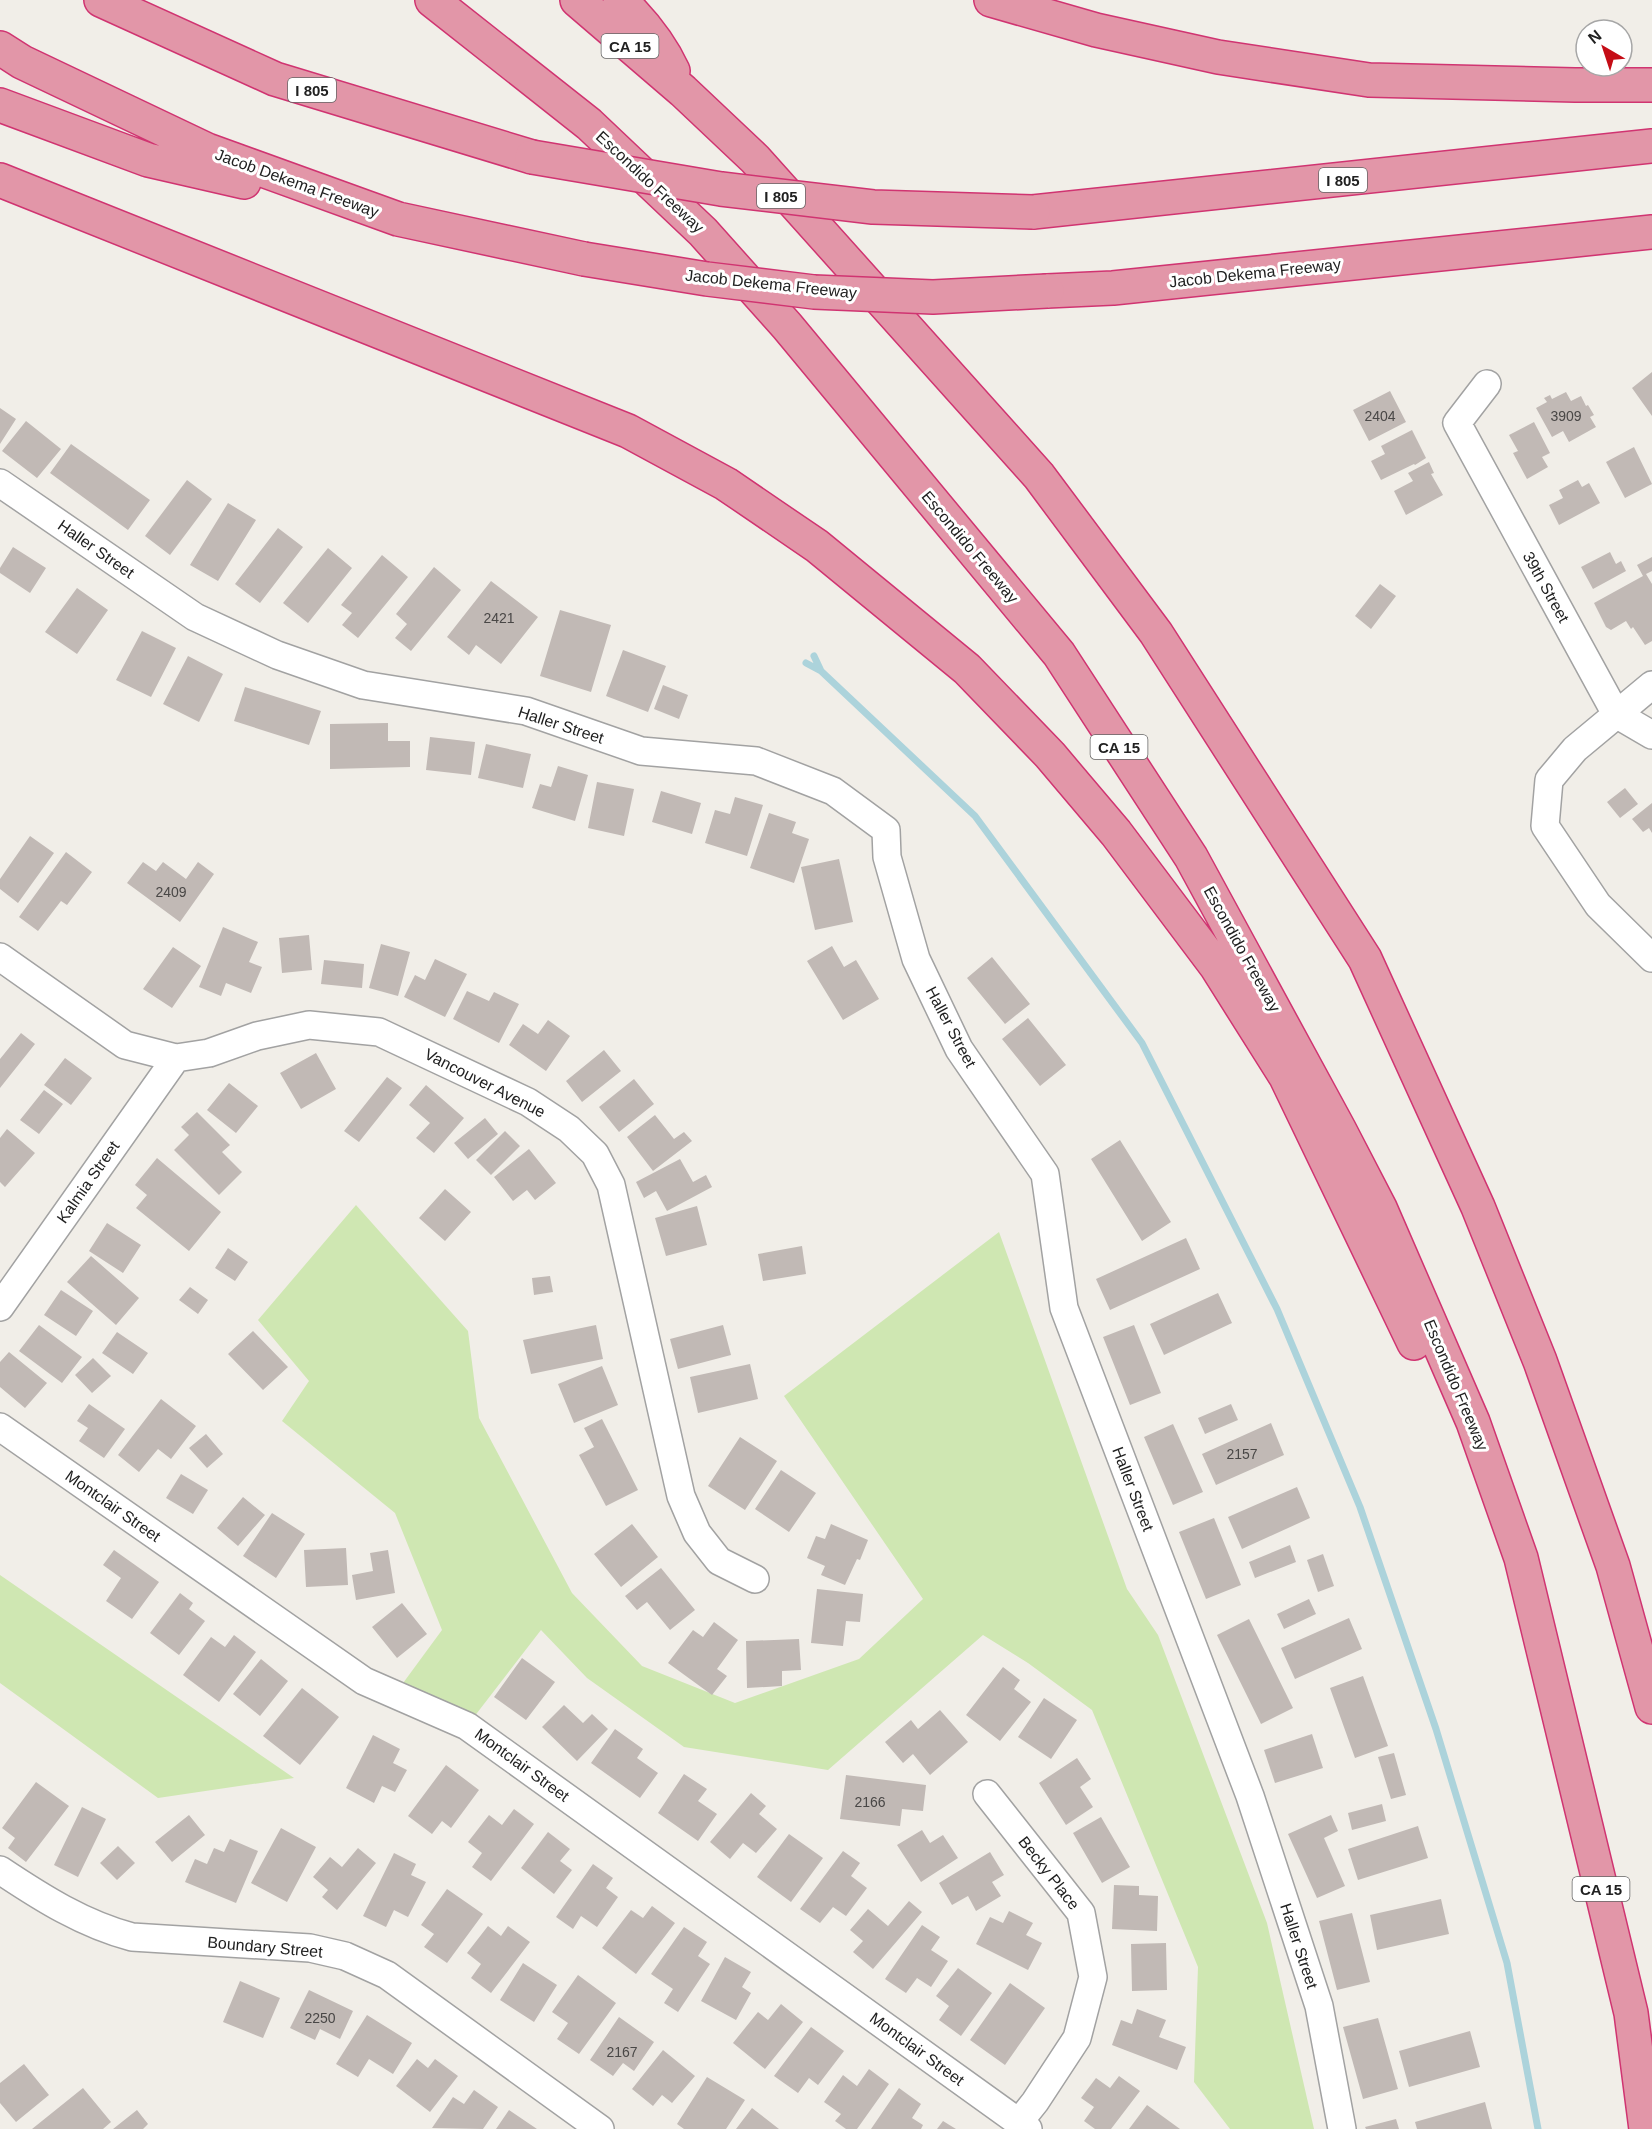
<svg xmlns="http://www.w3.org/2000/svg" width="1652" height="2129" viewBox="0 0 1652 2129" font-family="Helvetica,sans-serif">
<rect width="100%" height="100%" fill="#f1eee8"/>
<path fill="#cfe7b2" d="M356,1205L468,1331L479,1418L572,1593L642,1666L735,1703L859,1659L923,1599L784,1396L999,1232L1127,1589L1158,1635L1267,1923L1314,2129H1230L1194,2082L1198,1967L1092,1710L1028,1663L983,1635L828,1770L684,1747L587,1678L541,1630L467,1726L395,1694L442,1630L395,1513L282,1421L309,1381L258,1320Z
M0,1575L294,1778L158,1798L0,1683Z"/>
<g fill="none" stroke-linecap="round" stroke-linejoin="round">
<path stroke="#acd3db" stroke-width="7" d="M814,656L821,671
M806,663L821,671L975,816L1142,1043L1277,1309L1360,1507L1436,1729L1507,1963L1538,2129"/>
</g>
<path fill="#c1b9b5" d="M1652,372V416L1632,388Z
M1390,391L1406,422L1369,441L1353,410Z
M1566,392L1571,401L1581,396L1586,406L1588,405L1594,415L1590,417L1596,427L1569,442L1563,431L1552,437L1536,408L1547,402L1544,398L1550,395L1552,399Z
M0,408L16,419L0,444Z
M26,421L61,449L37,478L2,451Z
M1534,422L1550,453L1542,457L1548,467L1527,479L1513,453L1518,451L1509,435Z
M1412,430L1426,458L1415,465L1414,464L1381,480L1371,461L1385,454L1381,446Z
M71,444L150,500L128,530L50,473Z
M1634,447L1652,484L1625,498L1606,462Z
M1429,462L1434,473L1431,474L1443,495L1406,515L1394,491L1413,481L1408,473Z
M187,480L212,499L170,555L145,536Z
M1578,480L1582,487L1589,483L1600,503L1559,525L1549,505L1563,498L1559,490Z
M228,503L256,520L218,581L190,565Z
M278,528L303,547L260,603L235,584Z
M13,547L46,568L30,593L0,573V568Z
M328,548L352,568L308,623L283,603Z
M1610,552L1616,564L1621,561L1626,571L1593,589L1581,567Z
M382,555L408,577L358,638L342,625L352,613L341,605Z
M1652,557V571L1646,574L1652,584V641L1645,645L1633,627L1631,629L1626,621L1611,630L1606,627L1594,603L1643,576L1637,565Z
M434,567L461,590L411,651L395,638L407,624L396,614Z
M491,581L538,617L501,664L476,645L469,655L447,637Z
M1380,584L1396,596L1371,629L1355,616Z
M77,588L108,610L77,654L45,632Z
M560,610L611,625L591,692L540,676Z
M142,631L176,648L151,697L116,680Z
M623,650L666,666L648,712L606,696Z
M188,656L223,674L199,722L163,704Z
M663,685L688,695L679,719L654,709Z
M245,687L321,711L309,745L234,721Z
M388,723V741H410V767L330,769V724Z
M430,737L475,742L471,775L426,770Z
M486,744L531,754L523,788L478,778Z
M558,766L588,775L575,821L532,808L540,784L551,787Z
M597,782L634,789L624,836L588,828Z
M1625,788L1638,804L1620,818L1607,802Z
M661,791L701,803L692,834L652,822Z
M735,797L763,805L747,856L705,843L715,810L730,814Z
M1652,803V833L1649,828L1643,832L1632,819Z
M769,813L796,822L792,833L809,839L794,883L750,868Z
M30,836L54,853L18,903L0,889V879Z
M66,852L92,872L67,905L61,901L38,931L19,917Z
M839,859L853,922L815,930L801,867Z
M143,862L156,871L163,862L186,879L198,862L214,874L180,922L127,883Z
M223,927L258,942L249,962L262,967L251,993L226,983L221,996L199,987Z
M309,935L312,970L282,973L279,938Z
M381,944L410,952L398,996L369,988Z
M832,946L844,967L856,960L879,999L843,1020L807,961Z
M173,947L201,966L172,1008L143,989Z
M992,957L1030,1004L1005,1024L967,978Z
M435,959L467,974L445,1017L404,997L415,975L425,980Z
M324,960L364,964L362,988L321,984Z
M467,991L489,1001L494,992L519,1004L499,1043L453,1019Z
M1028,1018L1066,1065L1040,1086L1002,1039Z
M548,1020L570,1036L546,1071L509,1045L523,1024L538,1034Z
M21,1033L35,1044L0,1088V1059Z
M604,1050L621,1071L582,1102L566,1081Z
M316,1053L336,1089L301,1109L280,1073Z
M65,1058L92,1078L71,1105L44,1085Z
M387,1077L402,1088L359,1142L344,1131Z
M634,1079L654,1104L619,1132L599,1107Z
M229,1083L258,1106L236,1133L207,1110Z
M426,1085L464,1118L434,1153L416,1138L430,1123L409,1105Z
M44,1090L63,1104L39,1134L20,1120Z
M197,1112L230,1145L222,1152L242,1172L219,1195L174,1150L189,1135L181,1127Z
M655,1115L674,1139L684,1132L692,1141L653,1171L627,1137Z
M485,1118L498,1134L468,1159L454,1143Z
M7,1129L35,1153L5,1187L0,1182V1138Z
M505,1131L520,1146L491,1175L476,1160Z
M1120,1140L1171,1222L1142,1241L1091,1159Z
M529,1149L556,1183L535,1200L527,1190L513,1201L494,1177Z
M157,1158L221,1212L189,1251L136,1208L147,1195L135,1185Z
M680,1159L693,1182L706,1175L712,1187L667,1211L656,1191L644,1198L636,1182Z
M445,1189L471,1212L445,1241L419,1218Z
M697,1206L707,1245L666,1256L655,1218Z
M107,1223L141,1245L123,1273L89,1251Z
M1186,1238L1200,1269L1110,1310L1096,1279Z
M802,1246L806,1274L763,1281L758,1254Z
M228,1248L248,1262L235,1281L215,1268Z
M91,1256L139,1298L116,1325L67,1282Z
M550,1276L553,1292L534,1295L532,1278Z
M190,1287L208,1300L198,1314L179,1300Z
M61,1290L93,1311L76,1336L44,1315Z
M1218,1293L1232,1323L1164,1355L1150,1324Z
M39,1325L82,1357L62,1383L19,1351Z
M596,1325L603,1359L531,1374L523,1340Z
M723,1325L731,1355L678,1369L670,1339Z
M1134,1325L1161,1393L1130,1405L1103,1337Z
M253,1331L288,1367L263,1390L228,1354Z
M117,1332L148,1353L133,1374L102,1353Z
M9,1352L47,1383L25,1408L0,1387V1362Z
M93,1358L111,1376L92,1393L75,1375Z
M750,1364L758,1399L698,1413L690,1377Z
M602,1366L618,1405L574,1423L558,1384Z
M161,1399L196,1426L171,1459L158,1449L139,1472L118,1455Z
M89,1404L125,1429L104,1458L79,1441L88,1428L77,1421Z
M1231,1404L1238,1420L1205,1434L1198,1418Z
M602,1419L638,1490L606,1506L579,1455L594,1447L584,1428Z
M1271,1423L1284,1455L1216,1485L1202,1454Z
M1173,1424L1203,1492L1173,1505L1144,1437Z
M206,1434L223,1454L207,1468L189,1448Z
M740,1437L777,1461L745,1510L708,1486Z
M781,1470L816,1493L789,1532L755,1509Z
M181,1474L208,1490L193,1514L166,1498Z
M1297,1487L1310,1518L1242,1549L1228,1517Z
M243,1497L265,1515L238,1546L217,1528Z
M272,1513L305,1534L276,1578L243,1556Z
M1214,1518L1241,1585L1206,1599L1179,1532Z
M632,1524L658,1557L621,1587L594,1554Z
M831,1524L868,1540L860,1560L857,1559L845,1585L821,1575L825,1566L807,1558L816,1536L825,1539Z
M1290,1545L1296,1562L1255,1578L1249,1562Z
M346,1548L348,1585L306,1587L304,1550Z
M114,1550L159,1582L132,1619L106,1601L121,1578L103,1565Z
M388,1550L395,1593L356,1600L352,1575L373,1571L370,1553Z
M1323,1554L1334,1586L1318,1592L1307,1560Z
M661,1568L695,1610L670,1630L647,1602L637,1610L625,1596Z
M817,1589L863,1594L860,1622L846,1621L843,1646L811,1643Z
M180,1593L193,1603L189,1609L205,1621L179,1655L150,1633Z
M1309,1599L1316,1614L1284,1629L1277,1614Z
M402,1603L427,1634L397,1658L372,1627Z
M1349,1618L1362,1649L1295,1679L1281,1648Z
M1249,1619L1293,1708L1261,1724L1217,1635Z
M714,1622L738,1640L717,1669L727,1676L712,1695L668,1663L693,1630L703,1637Z
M234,1635L256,1652L219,1702L183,1675L211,1637L225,1647Z
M799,1639L801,1670L782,1671V1686L747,1688L746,1641Z
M522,1658L555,1682L526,1720L494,1697Z
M261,1659L288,1681L260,1716L233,1694Z
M1003,1667L1020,1680L1014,1689L1031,1702L1000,1741L966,1715Z
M1363,1676L1388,1746L1355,1758L1330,1688Z
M302,1688L339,1717L300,1765L263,1736Z
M1044,1698L1077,1720L1051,1759L1018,1737Z
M564,1705L583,1723L592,1714L608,1729L577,1761L542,1727Z
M940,1710L968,1742L930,1775L913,1754L903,1763L885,1742L911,1720L918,1729Z
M615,1729L643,1749L637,1758L658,1773L640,1798L591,1763Z
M1312,1734L1323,1768L1275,1783L1264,1750Z
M373,1735L400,1749L393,1763L407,1770L395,1792L382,1786L374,1803L346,1788Z
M1394,1753L1406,1795L1391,1799L1378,1757Z
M1077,1758L1091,1779L1080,1787L1093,1807L1066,1825L1039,1783Z
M446,1765L479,1790L451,1828L442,1821L432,1834L408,1816Z
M684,1774L707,1789L698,1801L717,1814L698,1841L658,1813Z
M846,1775L926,1785L923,1811L902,1809L900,1826L840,1819Z
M36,1782L69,1806L26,1862L8,1848L15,1838L2,1828Z
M751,1793L766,1806L759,1814L777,1829L756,1853L743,1843L730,1859L710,1842Z
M1382,1804L1386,1821L1352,1830L1348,1813Z
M82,1807L106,1819L78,1877L54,1865Z
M514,1809L534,1824L491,1881L472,1867L482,1853L468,1842L489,1815L502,1825Z
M189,1815L205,1835L172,1862L155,1842Z
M1331,1815L1338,1831L1324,1838L1345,1886L1317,1898L1288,1834Z
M1101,1817L1130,1867L1102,1883L1073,1833Z
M1418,1826L1428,1858L1358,1880L1348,1849Z
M281,1828L316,1847L287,1902L251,1883Z
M922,1830L930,1843L943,1835L958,1858L921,1882L897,1845Z
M548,1832L570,1849L560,1861L572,1870L554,1894L521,1868Z
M789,1834L823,1858L791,1902L757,1877Z
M230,1839L258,1851L236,1903L185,1882L195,1859L207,1864L214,1848L224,1852Z
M118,1846L135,1863L117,1880L100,1863Z
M358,1848L376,1863L337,1910L322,1897L328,1890L313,1877L330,1857L342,1867Z
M843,1851L860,1863L851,1876L867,1888L846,1916L833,1907L820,1923L800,1909Z
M990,1852L1004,1875L992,1882L1001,1896L976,1911L968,1896L952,1905L939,1883Z
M394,1853L416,1864L411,1875L426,1882L408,1917L394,1910L386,1927L363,1916Z
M593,1864L613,1878L606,1888L618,1897L597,1927L581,1916L573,1929L556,1917Z
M1114,1885L1139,1886V1895L1158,1896L1157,1931L1112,1929Z
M447,1889L483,1914L447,1963L424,1947L434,1934L421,1925Z
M1441,1899L1449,1934L1377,1950L1370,1915Z
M909,1901L922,1912L873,1969L853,1952L863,1941L850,1930L868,1909L888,1926Z
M652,1906L675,1923L636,1974L602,1948L631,1910L643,1918Z
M1009,1911L1033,1923L1026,1935L1042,1943L1028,1970L976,1944L990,1917L1003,1923Z
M1352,1913L1370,1982L1337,1990L1319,1921Z
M922,1925L940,1937L931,1950L948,1961L931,1987L917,1978L906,1993L885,1979Z
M488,1926L501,1936L508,1926L530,1942L491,1993L471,1978L481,1964L467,1953Z
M684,1927L707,1942L698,1956L710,1964L678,2012L664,2003L673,1989L651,1974Z
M1166,1943L1167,1990L1132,1991L1131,1944Z
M725,1957L751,1972L742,1987L751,1993L736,2020L701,2001Z
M523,1963L557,1985L534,2022L500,2000Z
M958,1968L992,1993L961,2036L939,2020L949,2006L936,1996Z
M578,1975L616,2003L579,2054L557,2039L568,2023L552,2012Z
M240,1981L280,1998L263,2038L223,2022Z
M1010,1983L1045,2008L1005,2065L970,2040Z
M309,1990L353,2011L340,2039L320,2029L315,2040L290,2028Z
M781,2004L803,2022L765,2069L733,2043L758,2012L768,2020Z
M1137,2009L1166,2020L1159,2037L1186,2047L1177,2070L1112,2045L1121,2020L1132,2024Z
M367,2015L412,2043L393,2074L369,2059L358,2077L336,2064Z
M619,2017L654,2042L634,2071L623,2063L613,2076L590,2060Z
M1378,2018L1398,2089L1363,2099L1343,2027Z
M811,2027L844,2051L818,2085L809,2078L798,2093L774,2076Z
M1470,2031L1480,2067L1409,2087L1399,2051Z
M663,2050L695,2076L672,2103L662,2095L653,2106L632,2089Z
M417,2059L428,2068L435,2059L458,2076L430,2112L396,2086Z
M24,2064L49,2095L16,2122L0,2103V2083Z
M869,2069L889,2084L857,2129H846L835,2121L841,2114L824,2102L843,2075L857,2086Z
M1119,2076L1140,2091L1111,2129H1095L1084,2121L1094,2107L1081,2098L1096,2078L1110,2088Z
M707,2077L745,2100L726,2129H684L677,2124Z
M83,2088L111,2122L103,2129H32Z
M899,2088L921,2104L912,2118L923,2125L921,2129H871Z
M474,2090L498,2107L483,2129L432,2128L453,2097L464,2104Z
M1485,2102L1492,2129H1417L1415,2122Z
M1147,2105L1180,2129H1129Z
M752,2108L779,2129H736Z
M137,2110L148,2124L143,2129H113Z
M509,2110L537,2129H496Z
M1396,2119L1399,2129H1366L1365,2127Z
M943,2121L956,2129H937Z"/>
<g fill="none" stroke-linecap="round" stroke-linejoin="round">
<defs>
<path id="minor" d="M1487,384L1457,423L1616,714L1652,735
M0,483L195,617L277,655L363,685L526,711L641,751L756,761L833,791L886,830L887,857L916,959L959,1049L1045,1174L1064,1308L1250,1796L1319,2006L1342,2129
M1652,685L1575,749L1549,780L1545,826L1598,905L1652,958
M0,957L125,1045L176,1058L209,1053L257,1036L309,1025L379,1032L528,1102L569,1129L595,1154L611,1185L681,1496L697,1533L719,1561L755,1579
M0,1307L176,1058
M0,1427L364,1681L467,1726L1028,2129
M987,1794L1081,1913L1093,1977L1077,2038L1035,2102L1019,2122
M0,1870C42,1898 83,1924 132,1937L310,1948L345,1956L387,1975L600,2129"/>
<path id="highway" d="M101,0L275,79L532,157
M432,0L589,124L703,232L787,326L1059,654L1191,857L1339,1129L1380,1208L1473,1422L1521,1558L1631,2013L1646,2129
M577,0L683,91L755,159L1039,476L1156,633L1365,959L1478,1207L1540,1361L1613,1566L1652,1707
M620,0C642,21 660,43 673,71
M991,0L1096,30L1218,57L1369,80L1575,85H1652
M0,48L22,62L207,150L398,219L584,259
M0,105L148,160L244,182
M0,180L628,431L726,484L817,546L967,669L1050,755L1116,833L1216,966L1286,1077L1414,1343
M1033,212L1652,146
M1047,291L1113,288L1652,232"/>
</defs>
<use href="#minor" stroke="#a2a2a2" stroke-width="30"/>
<use href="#highway" stroke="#d03471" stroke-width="36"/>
<use href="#minor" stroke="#fff" stroke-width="27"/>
<use href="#highway" stroke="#e296a8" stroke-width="33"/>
<defs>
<path id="highway-bridge" d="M532,157L721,189L873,207L1033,212
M584,259L707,279L814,292L933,297L1047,291"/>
</defs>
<use href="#highway-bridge" stroke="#d03471" stroke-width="36" stroke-linecap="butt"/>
<use href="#highway-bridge" stroke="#e296a8" stroke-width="33"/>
</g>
<g text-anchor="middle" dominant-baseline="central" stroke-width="6" stroke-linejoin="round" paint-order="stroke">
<g font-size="14" fill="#494746">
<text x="1380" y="416">2404</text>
<text x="1566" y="416">3909</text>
<text x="499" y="618">2421</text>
<text x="171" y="892">2409</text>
<text x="1242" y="1454">2157</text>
<text x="870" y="1802">2166</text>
<text x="320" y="2018">2250</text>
<text x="622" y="2052">2167</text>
</g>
<g fill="#fff" stroke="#646464" stroke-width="1.5">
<rect x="601.5" y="34" width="57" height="24" rx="4.5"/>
<rect x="288" y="78" width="48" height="24" rx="4.5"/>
<rect x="1319" y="168" width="48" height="24" rx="4.5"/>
<rect x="757" y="184" width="48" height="24" rx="4.5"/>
<rect x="1090.5" y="735" width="57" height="24" rx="4.5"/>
<rect x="1572.5" y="1877" width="57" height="24" rx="4.5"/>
</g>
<g font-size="15" font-weight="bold" fill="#212121">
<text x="630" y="46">CA 15</text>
<text x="312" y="90">I 805</text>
<text x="1343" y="180">I 805</text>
<text x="781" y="196">I 805</text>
<text x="1119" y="747">CA 15</text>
<text x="1601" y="1889">CA 15</text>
</g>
<g font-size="16" fill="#212121" stroke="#fff">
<text transform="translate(650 182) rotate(43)">Escondido Freeway</text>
<text transform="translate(297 183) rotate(20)">Jacob Dekema Freeway</text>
<text transform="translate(1255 273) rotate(-6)">Jacob Dekema Freeway</text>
<text transform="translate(771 284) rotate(6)">Jacob Dekema Freeway</text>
<text transform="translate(970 547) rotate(50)">Escondido Freeway</text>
<text transform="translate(96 549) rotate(35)">Haller Street</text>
<text transform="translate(1546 587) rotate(61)">39th Street</text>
<text transform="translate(561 725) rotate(18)">Haller Street</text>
<text transform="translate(1242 949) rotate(61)">Escondido Freeway</text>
<text transform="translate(951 1027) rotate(62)">Haller Street</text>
<text transform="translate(485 1083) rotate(27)">Vancouver Avenue</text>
<text transform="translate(88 1182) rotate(-55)">Kalmia Street</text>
<text transform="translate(1456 1385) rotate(67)">Escondido Freeway</text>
<text transform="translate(1133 1489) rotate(69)">Haller Street</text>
<text transform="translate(113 1506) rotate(35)">Montclair Street</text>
<text transform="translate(522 1765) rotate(36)">Montclair Street</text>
<text transform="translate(1049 1873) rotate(52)">Becky Place</text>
<text transform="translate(1299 1946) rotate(72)">Haller Street</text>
<text transform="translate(265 1947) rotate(5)">Boundary Street</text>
<text transform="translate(917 2049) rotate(36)">Montclair Street</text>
</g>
</g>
<g transform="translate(1604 48) rotate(321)"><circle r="28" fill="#ffffff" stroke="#a6a6a6" stroke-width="1.5"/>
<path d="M0-4.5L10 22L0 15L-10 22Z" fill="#c50d16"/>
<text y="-9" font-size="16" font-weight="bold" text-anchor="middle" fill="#212121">N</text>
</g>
</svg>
